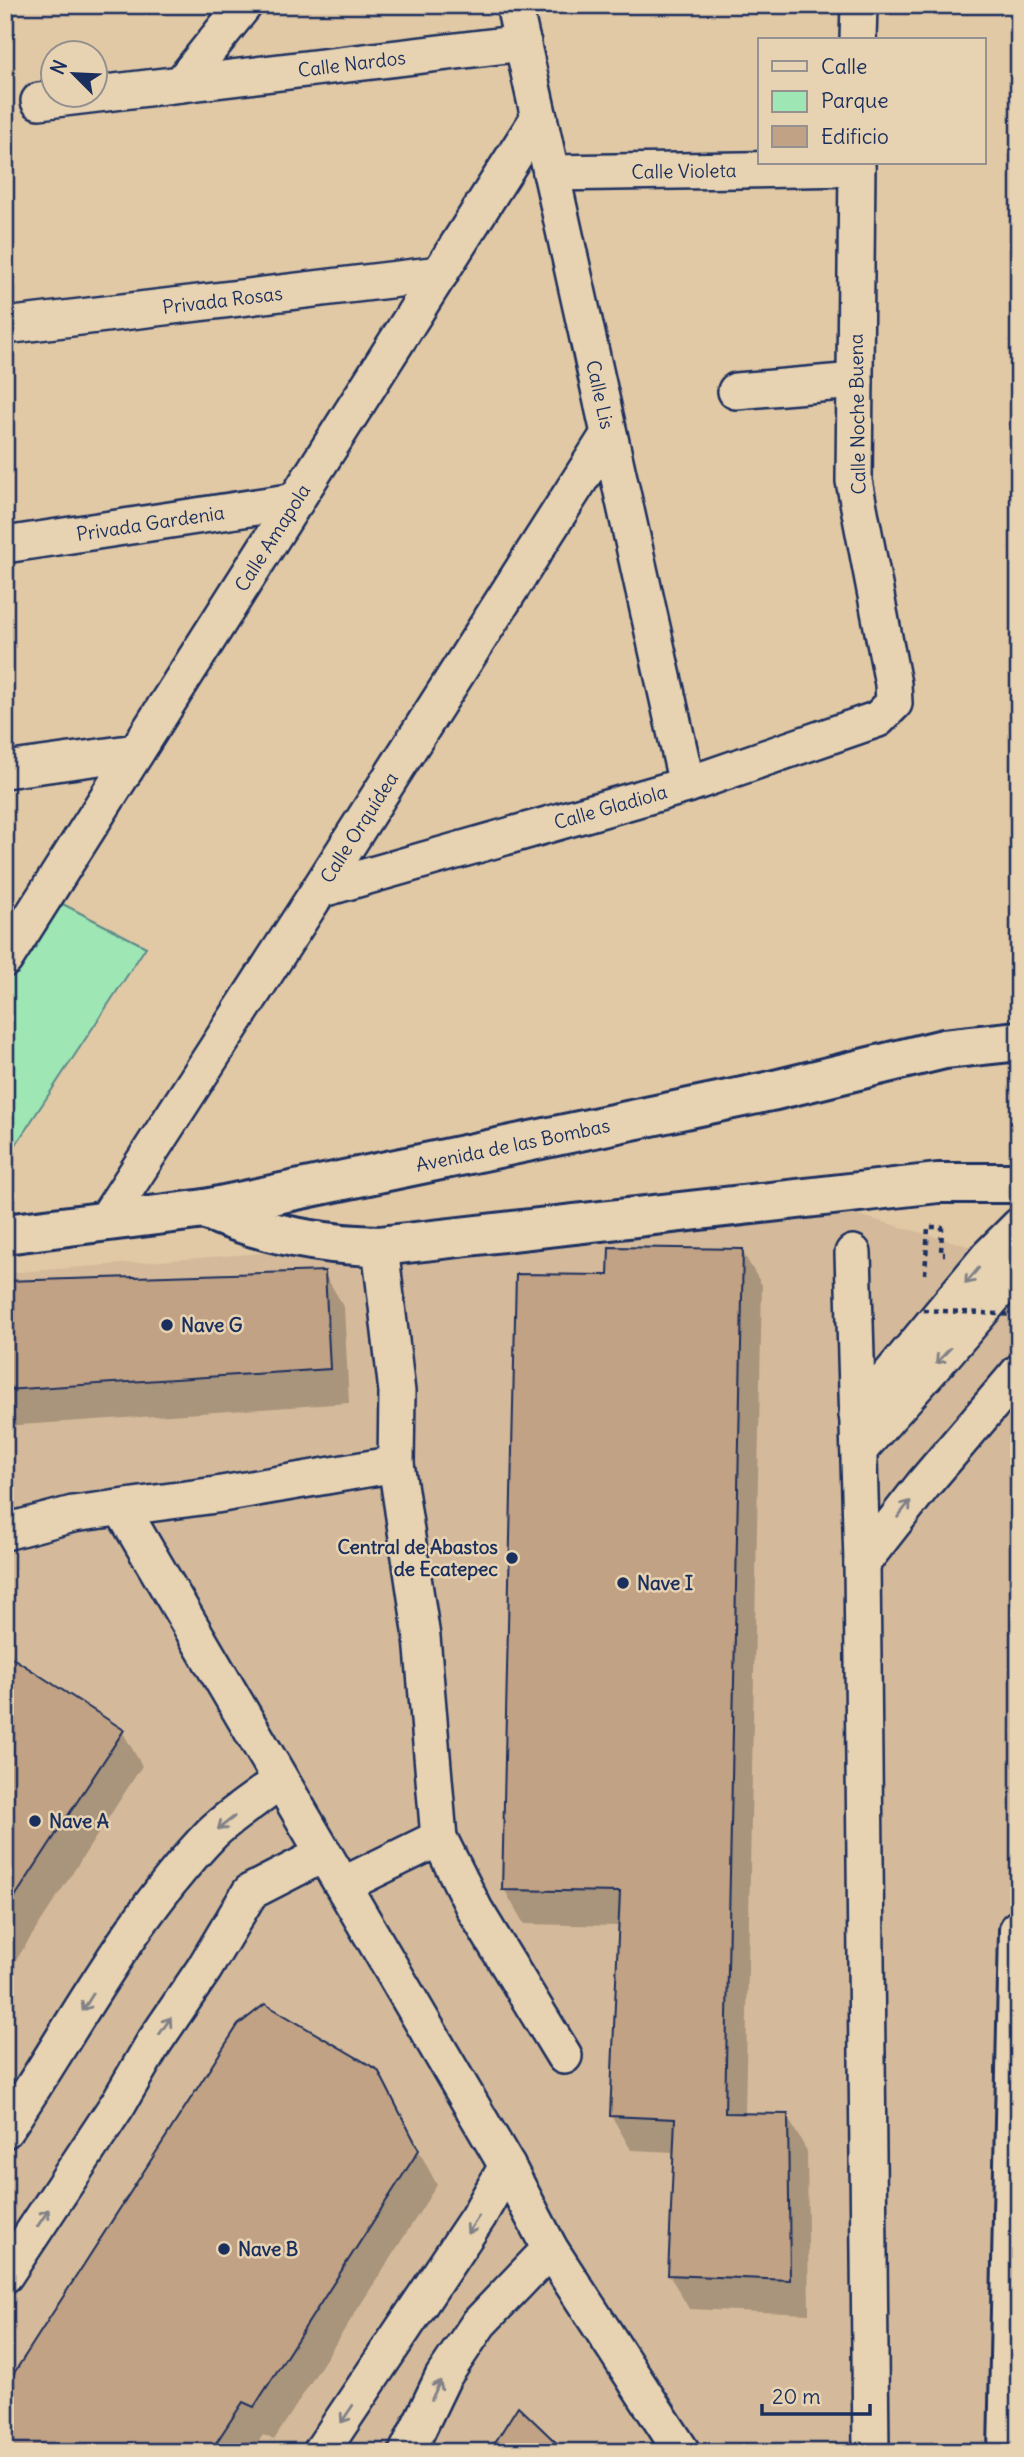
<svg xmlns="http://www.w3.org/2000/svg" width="1024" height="2457" viewBox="0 0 1024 2457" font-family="Delius,sans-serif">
<rect width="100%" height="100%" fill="#e2c9a5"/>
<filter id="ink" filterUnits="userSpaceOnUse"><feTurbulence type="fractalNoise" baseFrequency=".0143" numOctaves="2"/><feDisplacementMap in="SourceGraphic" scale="14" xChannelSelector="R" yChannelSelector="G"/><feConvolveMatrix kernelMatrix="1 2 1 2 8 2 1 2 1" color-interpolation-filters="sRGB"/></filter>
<g filter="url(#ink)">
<path fill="#d4ba9a" d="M833,1208L1019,1260V1843L1007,2452H5V1273Z"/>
<path fill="#9ee6b4" stroke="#5c8a89" stroke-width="2" d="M55,900L146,947L5,1161V981Z"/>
<path fill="#0003" d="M742,1251L762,1285L745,2115L787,2116L807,2151L809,2314L689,2309L669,2274L675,2152L631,2150L611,2115L620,1926L524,1924L504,1889L610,1277Z
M324,1273L344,1307L349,1403L5,1426V1282Z
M5,1656L122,1731L142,1766L5,1977Z
M377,2072L437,2185L274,2440L263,2435L252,2452H5Z"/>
<path fill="#c1a284" stroke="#1b2f5e" stroke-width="2" d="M609,1247L743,1249L725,2113L788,2114L790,2280L668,2275L675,2119L610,2116L620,1892L502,1890L516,1274L608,1275Z
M325,1271L330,1369L5,1390V1281Z
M5,1653L124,1730L5,1912Z
M265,2004L378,2070L419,2150L254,2407L243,2402L210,2452H5V2387L238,2025Z
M518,2406L566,2452H489Z"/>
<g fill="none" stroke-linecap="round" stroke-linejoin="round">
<defs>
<g id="minor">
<path id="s1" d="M514,5L687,785"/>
<path d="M858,40L859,5"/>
<path d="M181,84L244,5"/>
<path id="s2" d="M39,101L523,43"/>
<path id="s3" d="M551,173L857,168"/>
<path id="s4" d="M5,326L440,274"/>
<path d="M736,391L855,381"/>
<path id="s5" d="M5,545L296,501"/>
<path d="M5,770L136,752"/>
<path id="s6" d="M319,890L687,785L878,719L894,703L893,684L854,481L857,163"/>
<path id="s7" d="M5,959L539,117"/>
<path id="s8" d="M106,1220L319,890L609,434"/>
<path d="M853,1253L862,1563L871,2452"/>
<path d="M857,1415L989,1256L1019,1226"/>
<path d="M859,1450L947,1351L1019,1267"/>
<path d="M396,1464L422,1637L439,1838L475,1910L564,2056"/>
<path d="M122,1509L507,2166L550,2249L682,2452"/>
<path d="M5,1532L73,1514L216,1495L396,1464L397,1392L380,1246"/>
<path d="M862,1563L923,1485L1019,1372"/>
<path d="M343,1885L439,1838"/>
<path d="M5,2130C72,2031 128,1920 212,1833C232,1814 258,1798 279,1781"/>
<path d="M5,2275L118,2104L153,2044L204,1969L250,1892L324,1854"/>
<path d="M321,2452L478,2217L507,2166"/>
<path d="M407,2452L443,2377L479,2323L550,2249"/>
</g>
<g id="major">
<path id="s9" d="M5,1234L205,1209L771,1091L944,1049L1019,1041"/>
</g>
<path id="highway" d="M205,1209C262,1234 318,1245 380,1246L938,1183H1019
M1008,2452L1019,1930"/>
</defs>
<use href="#minor" stroke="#1b2f5e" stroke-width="40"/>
<use href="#major" stroke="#1b2f5e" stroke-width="44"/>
<use href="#highway" stroke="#1b2f5e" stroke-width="44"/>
<path stroke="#1b2f5e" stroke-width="4.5" stroke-dasharray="5 5" stroke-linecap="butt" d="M925,1274L928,1227H942L941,1254H945"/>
<use href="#minor" stroke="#e7d3b1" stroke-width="35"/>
<use href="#major" stroke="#e7d3b1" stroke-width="38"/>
<use href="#highway" stroke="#e7d3b1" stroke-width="38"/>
<path stroke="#1b2f5e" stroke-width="4.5" stroke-dasharray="5 5" stroke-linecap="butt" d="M923,1310L1019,1315"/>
</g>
<defs><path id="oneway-shaft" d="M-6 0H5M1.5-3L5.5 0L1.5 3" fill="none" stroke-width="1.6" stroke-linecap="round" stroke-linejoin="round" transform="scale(1.75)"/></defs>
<g stroke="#818188">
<use href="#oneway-shaft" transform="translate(972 1276) rotate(130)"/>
<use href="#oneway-shaft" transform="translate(943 1356) rotate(132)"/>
<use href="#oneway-shaft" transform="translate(904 1509) rotate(-52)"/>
<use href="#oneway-shaft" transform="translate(226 1823) rotate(142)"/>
<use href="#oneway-shaft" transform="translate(88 2002) rotate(122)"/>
<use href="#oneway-shaft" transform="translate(165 2026) rotate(-56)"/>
<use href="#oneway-shaft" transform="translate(43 2218) rotate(-57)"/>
<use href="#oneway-shaft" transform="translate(473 2225) rotate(123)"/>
<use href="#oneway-shaft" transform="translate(436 2390) rotate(-65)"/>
<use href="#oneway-shaft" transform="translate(347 2414) rotate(124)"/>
</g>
</g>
<g fill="#1b2f5e" stroke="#e7d3b1" stroke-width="2.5">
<circle cx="167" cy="1325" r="7"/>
<circle cx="512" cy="1558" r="7"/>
<circle cx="623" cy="1583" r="7"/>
<circle cx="35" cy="1821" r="7"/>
<circle cx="224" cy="2249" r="7"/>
</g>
<g text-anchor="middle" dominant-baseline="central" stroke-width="5" stroke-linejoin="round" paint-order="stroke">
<g font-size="19" fill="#1b2f5e" stroke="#e7d3b1">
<text stroke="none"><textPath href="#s2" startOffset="315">Calle Nardos</textPath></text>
<text stroke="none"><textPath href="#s3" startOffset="133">Calle Violeta</textPath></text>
<text stroke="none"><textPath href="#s4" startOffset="219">Privada Rosas</textPath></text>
<text stroke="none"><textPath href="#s1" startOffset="399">Calle Lis</textPath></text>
<text transform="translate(857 414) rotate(-91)">Calle Noche Buena</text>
<text stroke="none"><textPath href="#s5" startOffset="147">Privada Gardenia</textPath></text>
<text stroke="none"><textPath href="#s7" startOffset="499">Calle Amapola</textPath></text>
<text stroke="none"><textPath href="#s6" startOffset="303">Calle Gladiola</textPath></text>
<text stroke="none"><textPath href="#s8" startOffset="467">Calle Orquídea</textPath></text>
<text stroke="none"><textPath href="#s9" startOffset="516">Avenida de las Bombas</textPath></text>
</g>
<g font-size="19" font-weight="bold" fill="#1b2f5e" stroke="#e7d3b1" text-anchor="start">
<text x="181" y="1325">Nave G</text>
<text x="498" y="1547" text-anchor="end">Central de Abastos<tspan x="498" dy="22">de Ecatepec</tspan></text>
<text x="637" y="1583">Nave I</text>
<text x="49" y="1821">Nave A</text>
<text x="238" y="2249">Nave B</text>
</g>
</g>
<rect width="1024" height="2457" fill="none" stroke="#e7d3b1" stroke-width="28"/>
<rect x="14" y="14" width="996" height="2429" fill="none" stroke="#1b2f5e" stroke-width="2.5" filter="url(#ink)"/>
<rect x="758" y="38" width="228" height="126" fill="#e7d3b1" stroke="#959190" stroke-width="2"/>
<rect x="772" y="61" width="35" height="10" fill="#e7d3b1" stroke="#959190" stroke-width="2"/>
<text x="821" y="74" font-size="21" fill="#1b2f5e">Calle</text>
<rect x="772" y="91" width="35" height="21" fill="#9ee6b4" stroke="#959190" stroke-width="2"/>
<text x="821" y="108" font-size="21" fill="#1b2f5e">Parque</text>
<rect x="772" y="126" width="35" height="21" fill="#c1a284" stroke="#959190" stroke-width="2"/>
<text x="821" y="144" font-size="21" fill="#1b2f5e">Edificio</text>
<g transform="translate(74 74) rotate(294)"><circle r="33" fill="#e7d3b1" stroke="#959190" stroke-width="2"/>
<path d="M0-5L12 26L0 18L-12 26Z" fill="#1b2f5e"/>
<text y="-10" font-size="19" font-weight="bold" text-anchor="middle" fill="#1b2f5e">N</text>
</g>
<path d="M762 2404v10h108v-10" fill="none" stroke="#1b2f5e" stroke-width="3.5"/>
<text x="772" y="2404" font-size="21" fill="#1b2f5e" stroke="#e7d3b1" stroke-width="5" paint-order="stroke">20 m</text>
</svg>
